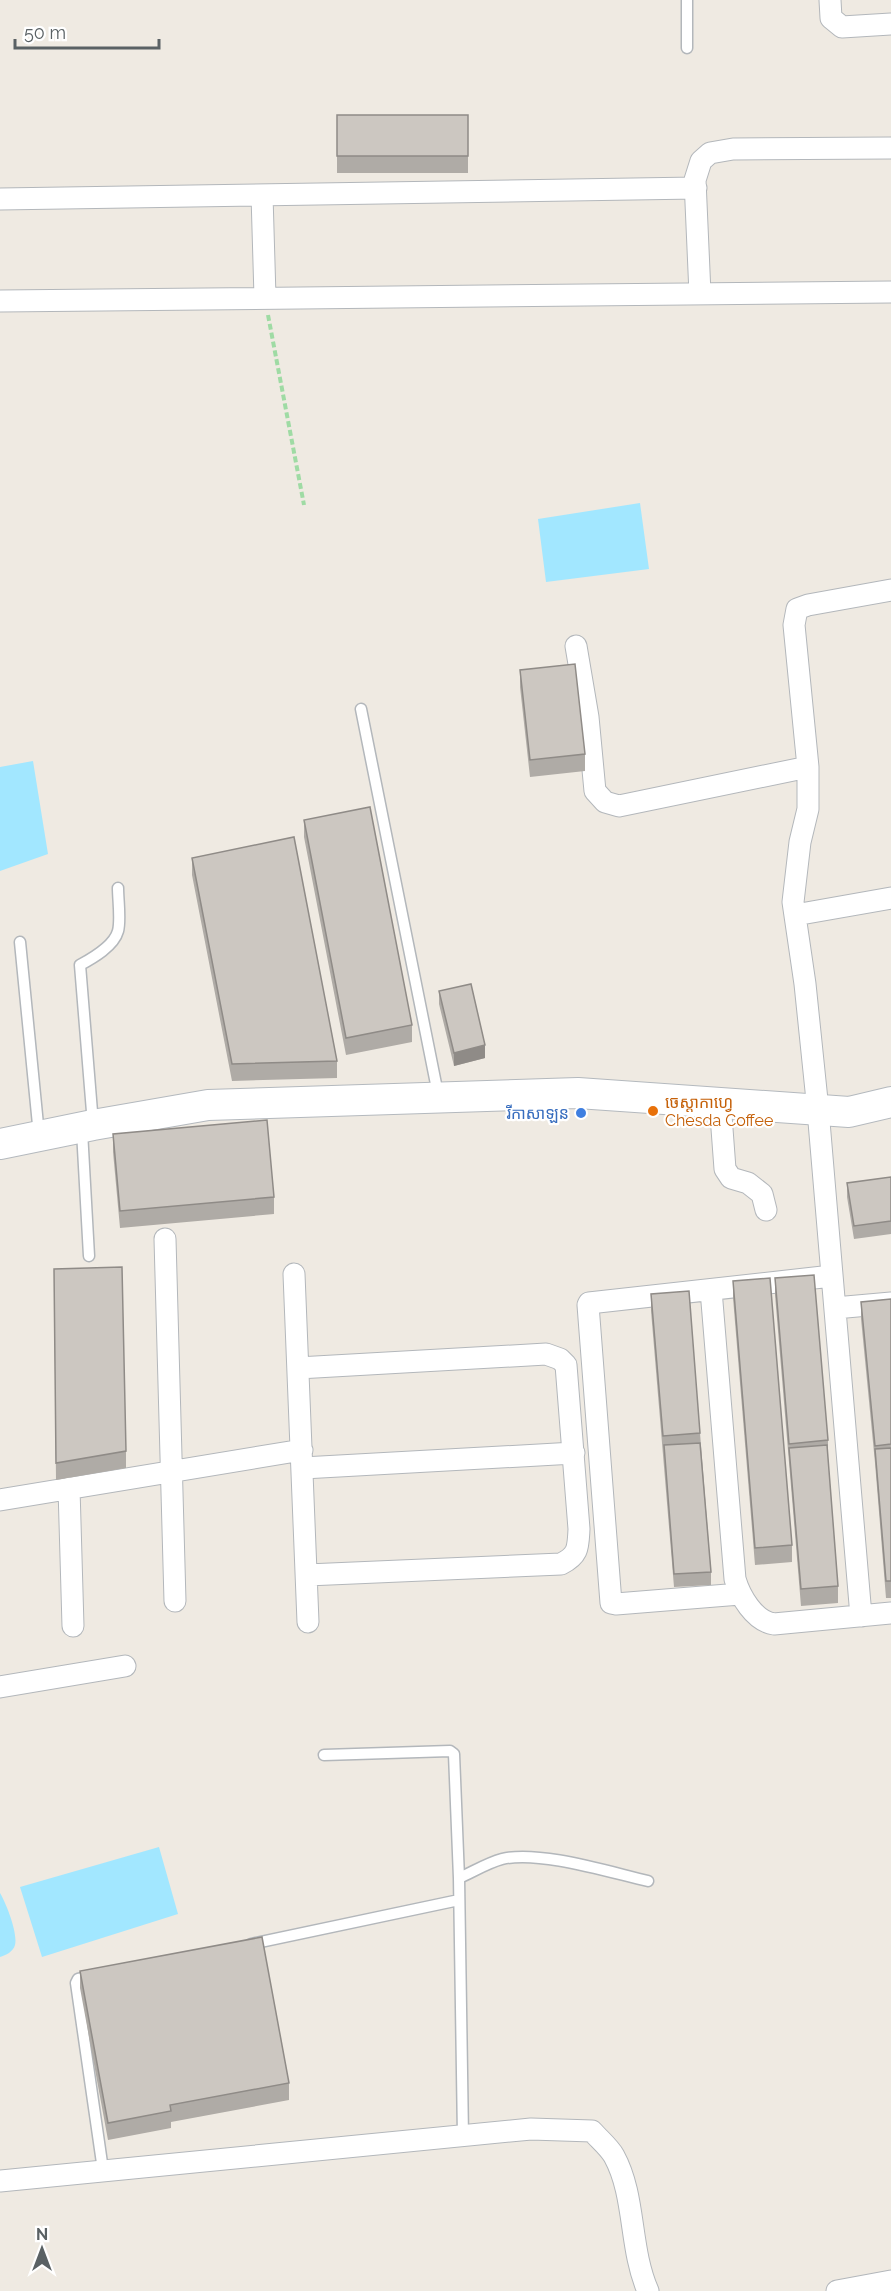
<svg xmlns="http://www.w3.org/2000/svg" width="891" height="2291" viewBox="0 0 891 2291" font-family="Raleway,'Noto Sans Khmer',sans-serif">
<rect width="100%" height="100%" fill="#efeae2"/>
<path fill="#a2e7ff" d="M640,503L649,569L546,582L538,519Z
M33,761L48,854L0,871V767Z
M159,1847L178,1914L42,1957L20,1887Z
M0,1893C6,1903 18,1933 15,1945C13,1952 6,1955 0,1957Z"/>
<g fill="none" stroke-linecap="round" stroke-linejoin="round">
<defs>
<path id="lane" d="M687,0V48
M361,709L438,1094
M20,942L39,1135
M93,1124L80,965C93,958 114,946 118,931C121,920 118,900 118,888
M82,1131L89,1256
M324,1755L450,1751L454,1754L459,1878L463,2137
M459,1878C473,1872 487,1863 502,1859C539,1850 609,1872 648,1881
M251,1944L459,1900
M94,1976L78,1979L76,1983L103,2170"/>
<path id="street" d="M830,0L831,18L842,27L891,24
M262,195L265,297
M0,199L696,188
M700,294L695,180L701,161L710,153L733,149L891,148
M0,301L891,292
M576,646L588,717L595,791L605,802L619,806L808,767
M795,915L891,898
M720,1102L725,1169L731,1178L748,1183L762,1194L766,1210
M165,1239L175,1601
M294,1274L308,1622
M711,1290L735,1579C740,1596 754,1621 774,1624L891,1613
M835,1308L891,1303
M298,1368L546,1354L560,1359L566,1365L579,1529C578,1547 579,1555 561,1564L307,1575
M303,1468L574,1453
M69,1488L73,1626
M0,1500L302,1450
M740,1594L616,1604L611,1603L588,1305L589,1303L832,1276
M861,1616L818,1110L805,984L793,902L800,842L808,809V767L794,625L797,609L808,605L891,590
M0,1687L125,1666
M0,2181L531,2129L592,2131C599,2139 609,2147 614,2156C636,2196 629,2248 648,2291
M837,2291L891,2281"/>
<path id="secondary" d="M0,1144L93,1125L208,1105L578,1093L849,1112L891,1102"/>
</defs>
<use href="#lane" stroke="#b3b7bb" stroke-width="13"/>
<use href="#street" stroke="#b3b7bb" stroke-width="23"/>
<use href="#secondary" stroke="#b4b9be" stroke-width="32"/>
<path stroke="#9fdba4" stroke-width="4" stroke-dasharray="6 3" stroke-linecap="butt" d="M268,315L304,505"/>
<use href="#lane" stroke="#fff" stroke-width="10"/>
<use href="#street" stroke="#fff" stroke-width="21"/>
<use href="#secondary" stroke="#fff" stroke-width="30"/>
</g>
<path fill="#afaba6" d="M337,115H468V173H337Z
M520,670L585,754V771L530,777L520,687Z
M304,820L412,1025V1042L346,1055L304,837Z
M192,858L337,1061V1078L232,1081L192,875Z
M439,991L485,1058L454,1066L439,1004Z
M113,1134L274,1197V1214L120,1228L113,1152Z
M891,1177V1234L854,1239L847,1197V1183Z
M54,1269L126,1451V1468L56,1480Z
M775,1278L828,1440V1458L838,1586V1603L801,1606L775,1295Z
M733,1281L792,1545V1562L755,1565L733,1298Z
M651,1294L700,1433L711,1572V1585L674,1587L651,1311Z
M891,1299V1598H886L875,1463L861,1319V1302Z
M80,1971L289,2083V2100L171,2122V2128L108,2140L80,1988Z"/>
<path fill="#8f8b87" d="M485,1045V1058L454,1066V1053Z"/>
<path fill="#ccc7c1" stroke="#8f8b87" stroke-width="1.5" d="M337,115H468V156H337Z
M575,664L585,754L530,760L520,670Z
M370,807L412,1025L346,1038L304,820Z
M294,837L337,1061L232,1064L192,858Z
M471,984L485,1045L454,1053L439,991Z
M267,1120L274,1197L120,1211L113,1134Z
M891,1177V1221L854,1226L847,1183Z
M122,1267L126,1451L56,1463L54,1269Z
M814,1275L828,1440L789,1444L775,1278Z
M770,1278L792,1545L755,1548L733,1281Z
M689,1291L700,1433L663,1436L651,1294Z
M891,1299V1444L875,1446L861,1302Z
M700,1443L711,1572L674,1574L664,1445Z
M827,1445L838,1586L801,1589L789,1448Z
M891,1448V1581H886L875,1449Z
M262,1937L289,2083L170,2105L171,2111L108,2123L80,1971Z"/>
<circle fill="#e8710a" stroke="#fff" stroke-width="2" cx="653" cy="1111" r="6"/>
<circle fill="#3f7fe0" stroke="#fff" stroke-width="2" cx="581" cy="1113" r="6"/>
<g text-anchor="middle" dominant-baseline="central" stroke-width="4.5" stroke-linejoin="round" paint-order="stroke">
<g font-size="16" fill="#c56008" stroke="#fff" text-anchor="start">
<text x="665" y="1102">ចេស្ដាកាហ្វេ<tspan x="665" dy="18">Chesda Coffee</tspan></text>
</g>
<g font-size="16" fill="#366cbe" stroke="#fff" text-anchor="end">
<text x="569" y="1113">រីកាសាឡន</text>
</g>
</g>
<g transform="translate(42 2249)" stroke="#ffffff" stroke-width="4.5" paint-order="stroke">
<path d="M0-4.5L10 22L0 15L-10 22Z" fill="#5a6164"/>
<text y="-9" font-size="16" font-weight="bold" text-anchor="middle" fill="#5a6164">N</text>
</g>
<path d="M15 39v9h144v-9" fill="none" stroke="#5a6164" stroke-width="3"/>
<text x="24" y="39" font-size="18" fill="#5a6164" stroke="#ffffff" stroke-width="4.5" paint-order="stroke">50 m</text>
</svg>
